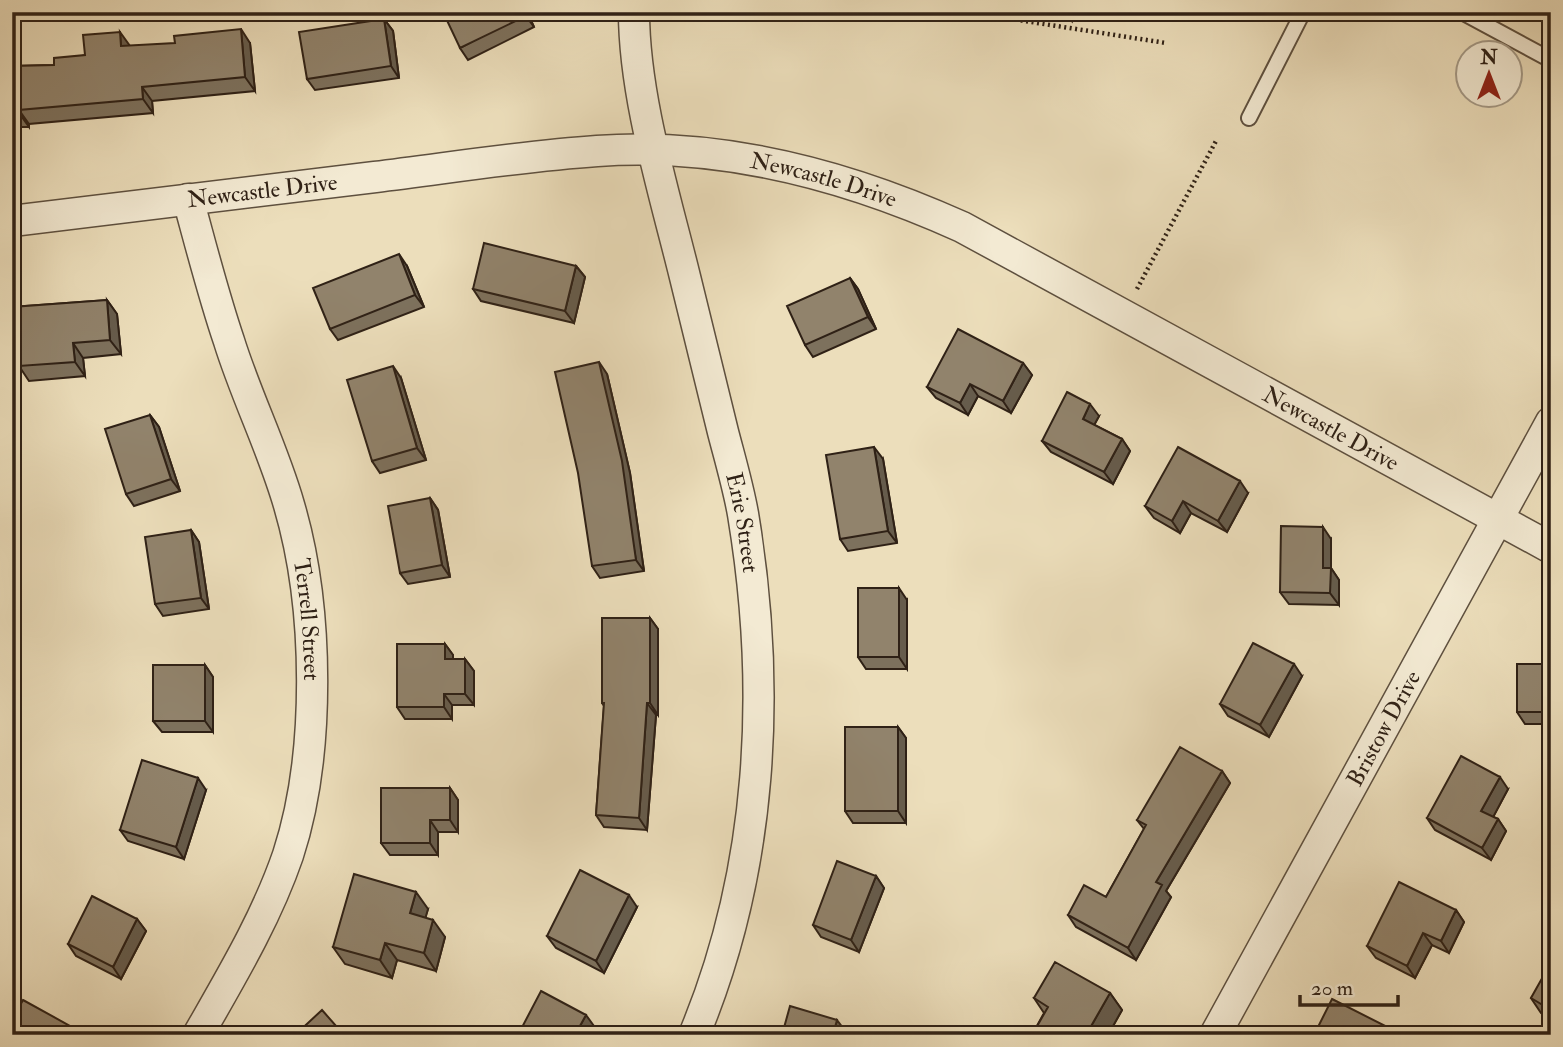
<svg xmlns="http://www.w3.org/2000/svg" width="1563" height="1047" viewBox="0 0 1563 1047" font-family="'IM FELL Double Pica',serif">
<rect width="100%" height="100%" fill="#ecdebb"/>
<filter id="stains"><feTurbulence type="fractalNoise" baseFrequency=".00286" numOctaves="4"/><feColorMatrix values="0 0 0 0 .2 0 0 0 0 .09 0 0 0 0 .02 0 0 0 .5 -.17"/></filter>
<radialGradient id="worn" r=".72"><stop offset=".6" stop-color="#630" stop-opacity="0"/><stop offset="1" stop-color="#630" stop-opacity=".3"/></radialGradient>
<g fill="none" stroke-linecap="round" stroke-linejoin="round">
<defs>
<path id="lane" d="M1462,12L1551,60
M1249,118L1303,12"/>
<g id="street">
<path id="s1" d="M634,12C634,97 665,195 685,277C698,329 710,380 723,432C730,459 738,486 743,514C772,689 763,870 694,1035"/>
<path id="s2" d="M188,199C201,246 213,294 229,341C246,396 273,449 289,505C319,607 321,754 288,855C266,919 231,977 198,1035"/>
<path id="s3" d="M12,221C133,206 254,191 375,177C449,168 523,156 597,151C722,142 849,176 962,227L1551,548"/>
<path id="s4" d="M1215,1035L1551,422"/>
</g>
</defs>
<use href="#lane" stroke="#5e503f" stroke-width="18"/>
<use href="#street" stroke="#5e503f" stroke-width="33"/>
<path stroke="#2f2116" stroke-width="4.5" stroke-dasharray="2 3.5" stroke-linecap="butt" d="M999,17L1166,43
M1137,289L1216,141"/>
<use href="#lane" stroke="#f3ead3" stroke-width="14"/>
<use href="#street" stroke="#f3ead3" stroke-width="30"/>
</g>
<path fill="#7d715d" stroke="#2f2116" stroke-width="2" d="M527,12L534,27L468,60L460,48Z
M1017,12H1074L1072,21Z
M384,19L393,31L399,78L315,90L307,79Z
M250,43L255,91L152,101L153,113L29,124V127H12V66L54,65L85,55L130,46Z
M407,266L424,307L338,340L330,329Z
M576,266L585,277L574,323L481,301L473,289Z
M850,278L858,289L876,329L813,357L805,345Z
M107,300L117,314L121,354L83,358L85,376L29,381L19,366L12,367V307Z
M1023,363L1032,375L1011,413L978,396L968,415L936,398L927,387Z
M607,374L630,473L644,571L600,578L592,566Z
M401,378L426,460L380,473L372,461Z
M150,415L159,427L180,491L134,506L126,494Z
M1099,416L1094,425L1122,439L1130,451L1113,484L1051,452L1042,441Z
M883,459L897,543L848,551L840,539Z
M1248,493L1227,532L1191,513L1180,533L1154,518L1145,506Z
M430,498L438,510L450,577L408,584L400,573Z
M191,530L199,542L209,609L163,616L155,604Z
M1331,539V568L1339,580V605L1289,604L1280,592Z
M907,600V669H866L858,657Z
M650,618L658,629V715H656L647,830L604,827L596,815L604,706L602,703Z
M445,644L453,655V659H465L474,671V705H452V719H405L397,707Z
M1551,664V724H1525L1517,712Z
M205,665L213,677V732H162L153,721Z
M1302,676L1269,737L1228,716L1220,704Z
M898,727L906,738V823H853L845,811Z
M1222,771L1230,783L1166,891L1171,897L1136,960L1076,927L1068,915L1106,897L1144,829L1137,820Z
M450,788L458,800V832H438V855H390L381,843Z
M1508,789L1493,817L1498,819L1506,831L1491,860L1435,830L1427,818Z
M206,790L184,859L128,841L120,830Z
M876,876L884,888L859,952L821,937L813,925Z
M637,907L604,973L556,948L547,936Z
M428,909L425,918L445,937L436,971L397,960L392,978L345,964L333,947Z
M1456,910L1464,922L1449,953L1432,945L1415,978L1376,958L1367,946Z
M137,919L146,931L121,979L76,956L68,944Z
M1551,976V1035L1548,1017L1541,1013L1531,998Z
M1110,993L1122,1010L1108,1035H1032L1044,1013L1034,998Z"/>
<path fill="#665c4c" stroke="#2f2116" stroke-width="2" d="M524,12H527L534,27L526,16Z
M1066,12H1074L1072,21Z
M384,19L393,31L399,78L391,66Z
M241,29L250,43L255,91L245,77Z
M120,32L130,46H121Z
M142,87L152,101L153,113L143,99Z
M19,110L29,124V127L19,113Z
M399,254L407,266L424,307L415,295Z
M576,266L585,277L574,323L565,311Z
M850,278L858,289L876,329L868,317Z
M107,300L117,314L121,354L110,340Z
M73,343L83,358L85,376L75,362Z
M599,362L607,374L630,473L644,571L636,560Z
M1023,363L1032,375L1011,413L1003,401Z
M393,366L401,378L426,460L417,448Z
M970,384L978,396L968,415L960,403Z
M1090,404L1099,416L1091,431L1083,419Z
M150,415L159,427L180,491L171,479Z
M1122,439L1130,451L1113,484L1104,472Z
M874,447L883,459L897,543L888,531Z
M1240,481L1248,493L1227,532L1218,521Z
M430,498L438,510L450,577L442,565Z
M1183,501L1191,513L1180,533L1172,521Z
M1323,527L1331,539V568L1339,580V605L1330,593L1323,568Z
M191,530L199,542L209,609L201,598Z
M899,588L907,600V669L899,657Z
M650,618L658,629V715L650,703Z
M445,644L453,655V671L445,659Z
M465,659L474,671V705L465,694Z
M1294,664L1302,676L1269,737L1260,725Z
M205,665L213,677V732L205,721Z
M444,694L452,705V719L444,707Z
M647,703L656,715L647,830L639,818Z
M898,727L906,738V823L898,811Z
M1222,771L1230,783L1166,891L1171,897L1136,960L1128,948L1156,882Z
M1500,777L1508,789L1490,823L1481,811Z
M198,778L206,790L184,859L176,847Z
M450,788L458,800V832L450,820Z
M1498,819L1506,831L1491,860L1482,848Z
M430,820L438,832V855L430,843Z
M876,876L884,888L859,952L851,940Z
M416,892L428,909L422,930L410,913Z
M629,895L637,907L604,973L596,961Z
M1456,910L1464,922L1449,953L1441,941Z
M137,919L146,931L121,979L113,967Z
M433,920L445,937L436,971L424,953Z
M1423,933L1432,945L1415,978L1407,966Z
M385,943L397,960L392,978L380,960Z
M1110,993L1122,1010L1108,1035H1086Z
M586,1015L594,1026L590,1035H575Z
M837,1020L846,1032L845,1035H833Z
M72,1027L77,1035H67Z"/>
<path fill="#91836c" stroke="#2f2116" stroke-width="2" d="M443,12H524L526,16L460,48Z
M384,19L391,66L307,79L299,32Z
M241,29L245,77L142,87L143,99L19,110V113H12V66L54,65V58L85,55L83,35L120,32L121,46L175,43L174,36Z
M484,243L576,266L565,311L473,289Z
M399,254L415,295L330,329L313,288Z
M850,278L868,317L805,345L787,306Z
M107,300L110,340L73,343L75,362L19,366L18,350L12,351V307Z
M958,329L1023,363L1003,401L970,384L960,403L927,387Z
M599,362L622,461L636,560L592,566L578,473L555,372Z
M393,366L417,448L372,461L347,380Z
M1067,392L1090,404L1083,419L1122,439L1104,472L1042,441Z
M150,415L171,479L126,494L105,429Z
M874,447L888,531L840,539L826,455Z
M1178,447L1240,481L1218,521L1183,501L1172,521L1145,506Z
M430,498L442,565L400,573L388,506Z
M1281,526L1323,527V568H1331L1330,593L1280,592Z
M191,530L201,598L155,604L145,537Z
M858,588H899V657H858Z
M602,618H650V703H647L639,818L596,815L604,703H602Z
M1253,643L1294,664L1260,725L1220,704Z
M397,644H445V659H465V694H444V707H397Z
M1517,664H1551V712H1517Z
M153,665H205V721H153Z
M845,727H898V811H845Z
M1180,747L1222,771L1156,882L1162,885L1128,948L1068,915L1084,885L1106,897L1146,825L1137,820Z
M1461,756L1500,777L1481,811L1498,819L1482,848L1427,818Z
M142,760L198,778L176,847L120,830Z
M381,788H450V820H430V843H381Z
M837,861L876,876L851,940L813,925Z
M580,870L629,895L596,961L547,936Z
M354,874L416,892L410,913L433,920L424,953L385,943L380,960L333,947Z
M1399,882L1456,910L1441,941L1423,933L1407,966L1367,946Z
M92,896L137,919L113,967L68,944Z
M1055,962L1110,993L1086,1035H1032L1048,1007L1034,998Z
M1545,973L1551,976V1010L1531,998Z
M541,991L586,1015L575,1035H518Z
M1332,999L1403,1035H1314Z
M23,1000L72,1027L67,1035H12V1020Z
M790,1006L837,1020L833,1035H782Z
M322,1010L344,1035H295Z
M1551,1012V1035H1538Z"/>
<g text-anchor="middle" dominant-baseline="central" stroke-width="5" stroke-linejoin="round" paint-order="stroke">
<g font-size="23" fill="#2f2116" stroke="#f3ead3">
<text stroke="none"><textPath href="#s3" startOffset="819">Newcastle Drive</textPath></text>
<text stroke="none"><textPath href="#s3" startOffset="252">Newcastle Drive</textPath></text>
<text stroke="none"><textPath href="#s3" startOffset="1386">Newcastle Drive</textPath></text>
<text stroke="none"><textPath href="#s1" startOffset="523">Erie Street</textPath></text>
<text stroke="none"><textPath href="#s2" startOffset="439">Terrell Street</textPath></text>
<text stroke="none"><textPath href="#s4" startOffset="350">Bristow Drive</textPath></text>
</g>
</g>
<rect width="1563" height="1047" fill="none" stroke="#ecdebb" stroke-width="42"/>
<rect x="14" y="14" width="1535" height="1019" fill="none" stroke="#2f2116" stroke-width="3.5"/>
<rect x="21" y="21" width="1521" height="1005" fill="none" stroke="#2f2116" stroke-width="2"/>
<g transform="translate(1489 74)"><circle r="33" fill="#f3ead3" stroke="#a59a87" stroke-width="2"/>
<path d="M0-5L12 26L0 18L-12 26Z" fill="#8f2418"/>
<text y="-10" font-size="19" font-weight="bold" text-anchor="middle" fill="#2f2116">N</text>
</g>
<path d="M1300 995v10h98v-10" fill="none" stroke="#2f2116" stroke-width="3.5"/>
<text x="1311" y="995" font-size="21" fill="#2f2116" stroke="#f3ead3" stroke-width="5" paint-order="stroke">20 m</text>
<rect width="100%" height="100%" filter="url(#stains)"/>
<rect width="100%" height="100%" fill="url(#worn)"/>
</svg>
